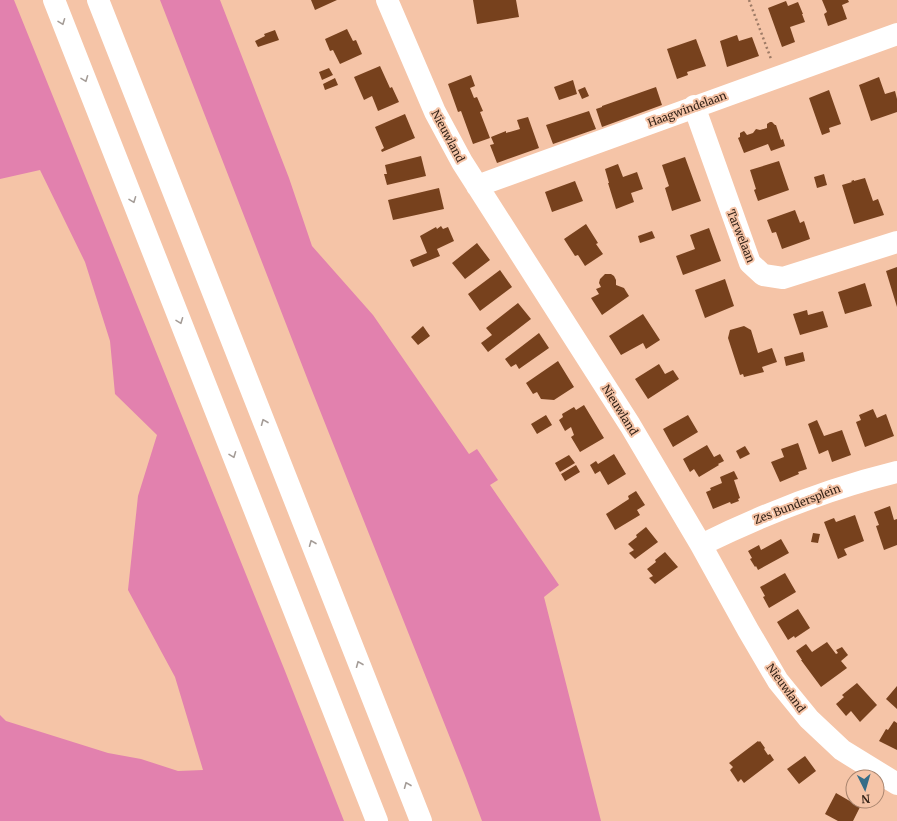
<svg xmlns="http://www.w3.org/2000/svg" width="897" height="821" viewBox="0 0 897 821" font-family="Merriweather,serif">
<rect width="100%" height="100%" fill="#f5c4a7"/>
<path fill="#e281ae" d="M0,0H14L285,671L344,821H0V715L6,721L108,753L141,759L178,771L203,770L175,677L128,590L138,496L157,435L115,394L110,341L85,262L40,170L0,179Z
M160,0H220L289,178L312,246L373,315L469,454L477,449L498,480L490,485L559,585L544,597L601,821H482L466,778L309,383Z"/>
<path fill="#77411d" d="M311,0H337L315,10Z
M473,0H516L519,17L477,24Z
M822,0H848L849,2L842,5L847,19L828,26L824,14L827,12Z
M786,1L788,6L798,2L803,14H802L805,22L790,27L795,42L782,47L768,8Z
M347,29L353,41L356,40L362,54L340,64L333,50L330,51L325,39Z
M275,30L279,40L258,47L255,41L265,36L264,34Z
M737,35L739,41L752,37L759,56L727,67L720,41Z
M696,39L706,66L687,72L688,75L677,79L667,49Z
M380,66L390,88L392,87L399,102L378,111L372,96L364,100L354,77Z
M329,68L333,75L322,80L319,72Z
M471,75L475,86L470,88L474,98L477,97L483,111L480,112L490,138L473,144L461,111L458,112L448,84Z
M879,77L885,94L895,91L897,99V112L871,121L859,85Z
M335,78L338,85L325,90L323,84Z
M573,80L577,94L559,100L554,87Z
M585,87L589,96L582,99L578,90Z
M656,87L662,105L602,127L596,109L602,107V106Z
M829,90L841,124L829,128L830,132L822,135L809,98Z
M589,111L596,129L553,144L546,125Z
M405,114L415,138L382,152L381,150L384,148L375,127Z
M528,117L539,148L497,163L490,145L494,144L491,137L506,131V133L520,129L517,120Z
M770,122H772L775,125H776L781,140L783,139L785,146L771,151L768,144L744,153L738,138L740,137V133L744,131L747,135L753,133L756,129L760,130L767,128V124Z
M421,156L426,176L387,185L384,174H387L385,165Z
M685,157L701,201L672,211L665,188L669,186L662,165Z
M779,161L789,190L758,201L754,190L756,189L750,170Z
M618,164L623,177L637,172L643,189L631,193L634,202L616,209L608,183H609L605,169Z
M824,174L827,185L817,188L814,177Z
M865,178L873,201L878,199L884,215L854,224L842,185L852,182L851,181L854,180V181Z
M575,181L583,201L552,212L545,192Z
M439,188L444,209L393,220L388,200Z
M795,210L800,223L804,221L810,239L782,249L776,232L772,233L767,220Z
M586,224L598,243L596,244L603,254L585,266L578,255L575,256L564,239Z
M441,226L443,229L448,227L454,241L437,249L440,256L413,267L410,260L427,253L420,236L436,227L437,229Z
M709,228L721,261L683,275L676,256L695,249L690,235Z
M652,231L655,238L640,243L638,236Z
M477,243L490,260L465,279L452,263Z
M897,267V307L886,271Z
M500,270L512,287L480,311L468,294Z
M605,274H611L614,276L616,280V285L624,288L629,296L602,315L591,298L599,294L596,289L601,287L599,283L600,279Z
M725,279L734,306L705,318L695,290Z
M865,283L872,306L845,314L838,292Z
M518,303L531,319L488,352L481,343L492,335L486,328Z
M807,310L808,315L823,311L828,327L800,335L793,314Z
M643,314L660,340L646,349L643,343L621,355L609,336Z
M423,326L430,336L418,345L411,337Z
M744,326L751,330L758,353L772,348L777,362L762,367L764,372L744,377L743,374L740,375L728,338L730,330Z
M539,333L549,348L519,369L516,364L511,367L505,359Z
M803,352L805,361L786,366L784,357Z
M558,361L574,387L554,400L541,399L537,392L533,394L526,383Z
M659,364L665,374L673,370L679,379L648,399L635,379Z
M584,405L604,438L580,452L571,437L574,435L571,427L565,431L559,420L563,417L562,414L574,407L576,410Z
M873,409L877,418L886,414L894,436L865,447L856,422L861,420L859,415Z
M546,415L552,425L537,434L531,424Z
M688,415L698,432L673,447L663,429Z
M817,420L824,436L842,430L851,455L832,462L828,450L819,454L808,424Z
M798,443L807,469L798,472L799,474L780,482L771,462L784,457L781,449Z
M707,445L714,457L720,454L724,461L718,464L719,465L699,477L694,469L690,472L683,459Z
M745,446L750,454L740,459L736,451Z
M614,454L626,474L608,485L600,471L595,474L590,465L596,461L598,464Z
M569,455L575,463L560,472L555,463Z
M576,465L580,472L565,481L561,474Z
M734,471L738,479L734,480L740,498L738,499L739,501L731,504L730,502L713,509L706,492L711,490L710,488L722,483L720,477Z
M636,491L645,505L637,510L640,515L615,530L606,514L629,499L628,496Z
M890,506L894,520L897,519V545L884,550L876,526L879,525L874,512Z
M855,515L864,541L844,549L847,555L838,559L824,522L834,518L836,522Z
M646,527L658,542L635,559L629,553L634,550L628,544L637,537L636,535Z
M813,533L820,534L818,543L811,542Z
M781,539L789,553L758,570L756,566L755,567L750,559L752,558L748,551L759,545L761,550Z
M665,552L678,567L655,584L649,578L653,576L647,569L656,562L655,560Z
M785,573L796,592L769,608L763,597L765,596L760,587Z
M798,609L810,628L795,638L794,636L788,640L777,622Z
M827,642L836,654L838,653L836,650L842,647L848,655L841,661L847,668L821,687L801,660H802L796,651L806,644L812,652Z
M857,683L877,705L860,722L851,711L846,716L836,704L844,697L842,695Z
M897,686V709L886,699Z
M894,721L897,723V750L879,741L886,729L888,730Z
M758,741L759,742L760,741L765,748L764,749L768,755L770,754L774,760L744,783L741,779L738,782L730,770L733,767L729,763Z
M805,756L816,771L799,784L787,769Z
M836,793L860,807L853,821H838L825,814Z"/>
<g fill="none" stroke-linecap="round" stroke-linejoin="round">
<path stroke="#9e7b66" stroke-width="2.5" stroke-dasharray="2 3" stroke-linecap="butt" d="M749,0L771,59"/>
<path stroke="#fff" stroke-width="22" d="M387,0L435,112L462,162L630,425L701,545L748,630L778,681L809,719L842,750L897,784
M694,106L750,263L763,275L783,278L897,242
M477,186L897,34
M701,545C766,513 827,489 897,472"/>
<path stroke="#fff" stroke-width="22" d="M54,0L377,821
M98,0L421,821"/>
</g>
<defs><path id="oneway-chevron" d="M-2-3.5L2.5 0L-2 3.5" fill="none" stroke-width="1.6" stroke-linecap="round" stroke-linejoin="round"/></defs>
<g stroke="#a49c97">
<use href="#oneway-chevron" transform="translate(62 22) rotate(69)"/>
<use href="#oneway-chevron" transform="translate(85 79) rotate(69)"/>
<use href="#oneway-chevron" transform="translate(133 200) rotate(69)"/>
<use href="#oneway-chevron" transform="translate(180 321) rotate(69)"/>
<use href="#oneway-chevron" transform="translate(264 422) rotate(-112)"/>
<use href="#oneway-chevron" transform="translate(233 455) rotate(69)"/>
<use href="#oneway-chevron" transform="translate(312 543) rotate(-112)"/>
<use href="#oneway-chevron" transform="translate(359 664) rotate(-112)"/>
<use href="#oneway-chevron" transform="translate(407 785) rotate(-112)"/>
</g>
<g text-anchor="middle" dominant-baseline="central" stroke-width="4" stroke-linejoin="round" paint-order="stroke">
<g font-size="11" fill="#352318" stroke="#f5c4a7">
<text transform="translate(687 109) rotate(-20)">Haagwindelaan</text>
<text transform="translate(448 136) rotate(62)">Nieuwland</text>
<text transform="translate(741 236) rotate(68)">Tarwelaan</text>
<text transform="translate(620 410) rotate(58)">Nieuwland</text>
<text transform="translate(797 504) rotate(-21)">Zes Bundersplein</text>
<text transform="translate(786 688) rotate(54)">Nieuwland</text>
</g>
</g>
<g transform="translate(865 789) rotate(175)"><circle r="19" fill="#f5c4a7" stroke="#a8846e"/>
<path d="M0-3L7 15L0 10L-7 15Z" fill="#366d88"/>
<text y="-6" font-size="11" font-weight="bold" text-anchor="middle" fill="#352318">N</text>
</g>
</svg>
